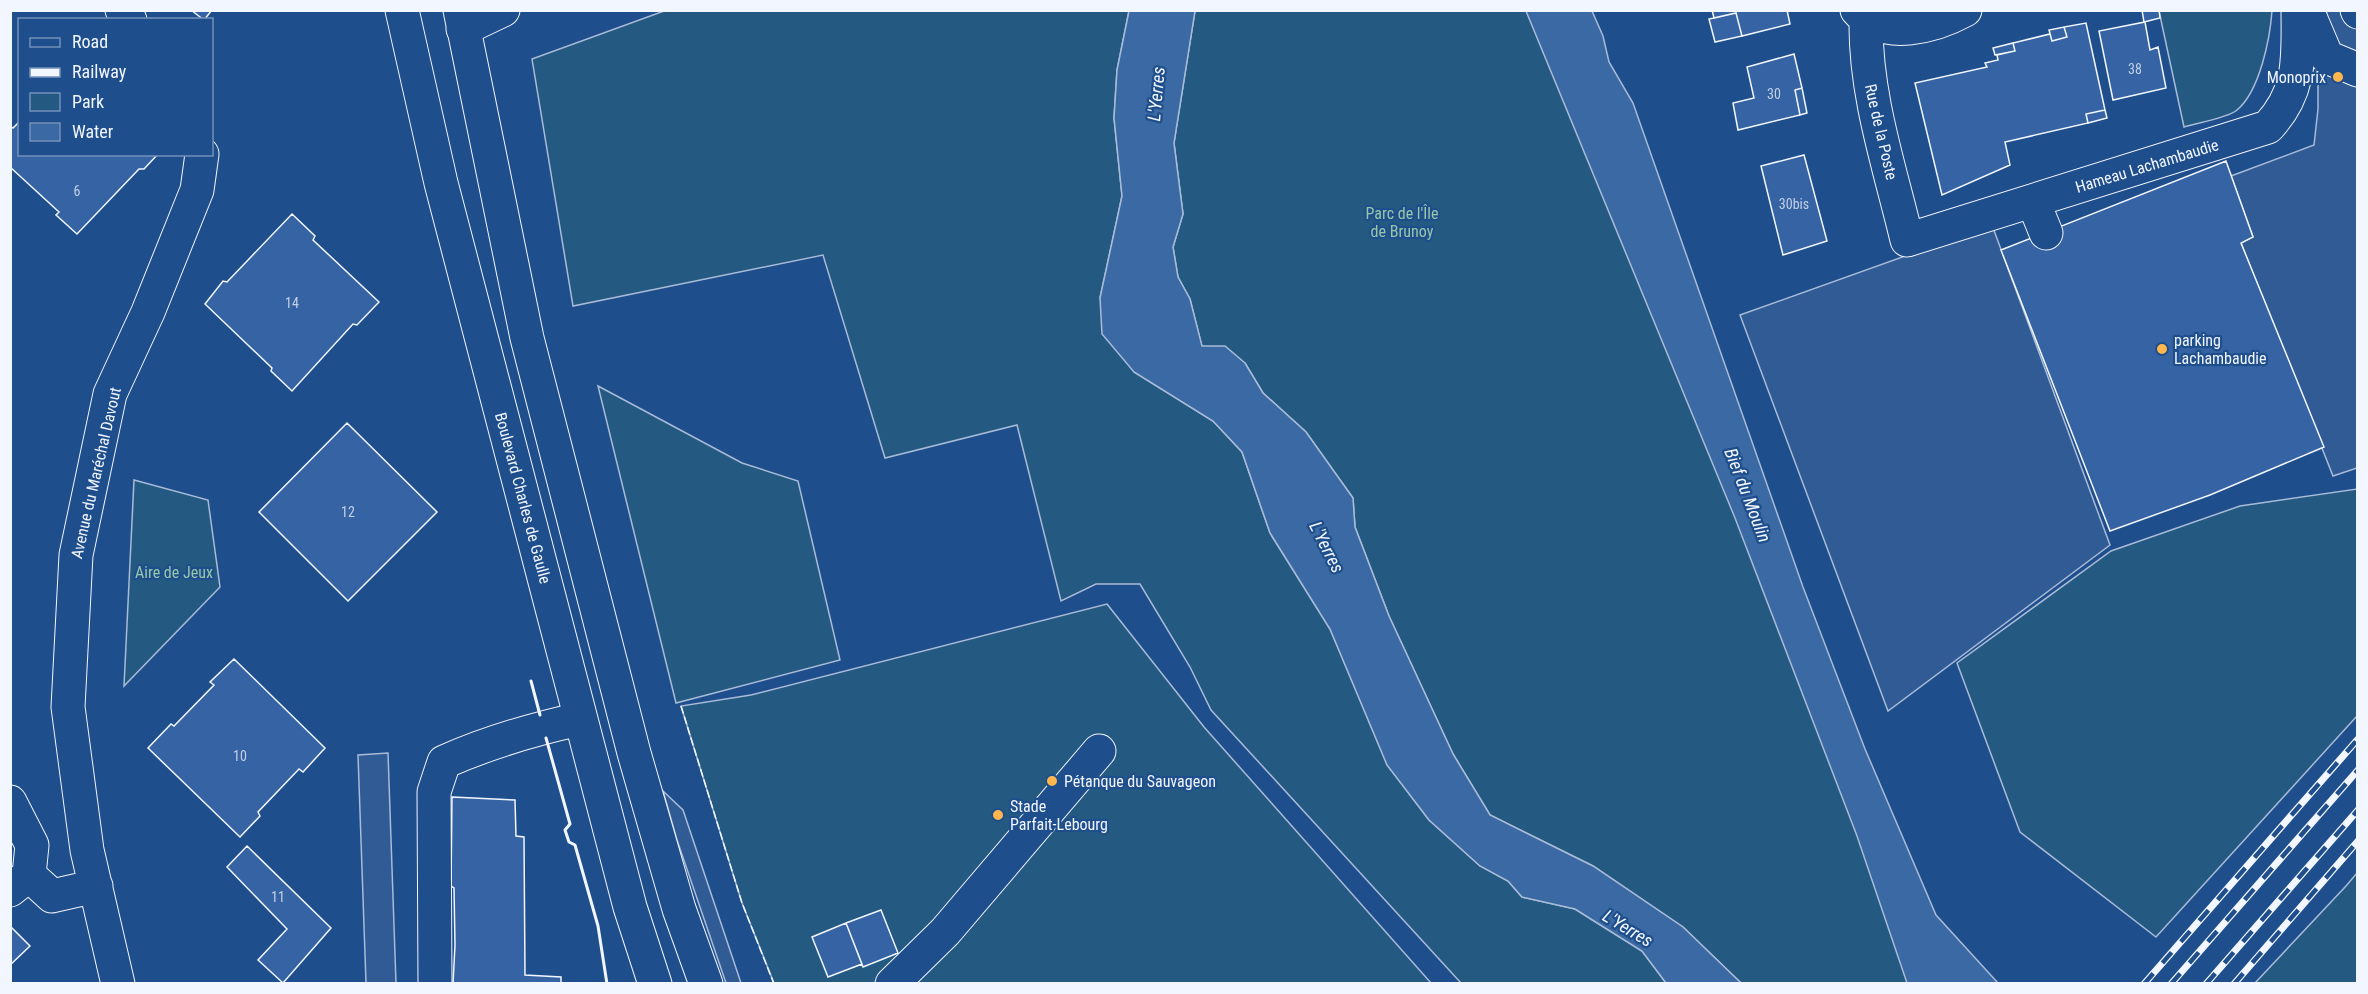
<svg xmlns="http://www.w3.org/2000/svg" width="2368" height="994" viewBox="0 0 2368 994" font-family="'Roboto Condensed',sans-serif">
<rect width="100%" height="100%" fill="#1f4e8c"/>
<path fill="#245a82" stroke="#a8bbd7" stroke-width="1.5" d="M664,11H1129L1117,70L1114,118L1122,196L1100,298L1134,372L1213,421L1242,452L1270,533L1330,629L1387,764L1429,820L1480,866L1508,881L1522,897L1575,909L1642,951L1666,983H1461L1211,710L1190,667L1140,584H1096L1061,601L1017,425L885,458L823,255L573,306L532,59Z
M1195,11H1545L1669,315L1911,983H1741L1683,927L1593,866L1490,815L1453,754L1389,616L1355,527L1353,498L1306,432L1263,393L1245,363L1202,347L1190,299L1178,277L1173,247L1183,214L1174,143Z
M2159,11H2272C2270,38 2260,91 2237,110C2228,118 2197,123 2184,127Z
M598,386L742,463L798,481L840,660L676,703Z
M134,480L208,500L220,587L124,686Z
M2357,489V716L2156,937L2020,832L1957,663L2111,551L2240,506Z
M1107,604L1204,727L1431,983H774L742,903L681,706L751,695Z
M2357,873V983H2255L2346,886Z"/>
<path fill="#305b95" stroke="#a8bbd7" stroke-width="1.5" d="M2327,11H2357V468L2333,476L2241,243L2253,237L2231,176L2314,145L2318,109V59Z
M1992,225L2110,545L1888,711L1740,315Z
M388,753L396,983H366L358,755Z
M663,791L683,810L741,983H726L677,840Z"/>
<path fill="#3b69a3" stroke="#a8bbd7" stroke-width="1.5" d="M1129,11H1195L1174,143L1183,214L1173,247L1178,277L1190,299L1202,346H1225L1245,363L1263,393L1306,432L1353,498L1355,527L1389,616L1453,754L1490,815L1593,866L1683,927L1741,983H1666L1642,951L1575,909L1522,897L1508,881L1480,866L1429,820L1387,765L1330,629L1270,533L1242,452L1213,421L1134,372L1102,334L1100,298L1122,196L1114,118L1117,70Z
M1526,11H1592L1603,36L1609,62L1633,103L1803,587L1865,749L1936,915L1998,983H1907L1857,836L1735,518Z"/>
<path fill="#3563a3" stroke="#f2f6ff" stroke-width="1.5" d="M191,10H212L204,20Z
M1712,10H1787L1790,24L1742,36L1736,13L1714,18Z
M2142,10H2159L2160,18L2144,22Z
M1736,13L1742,36L1715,42L1709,19Z
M2145,22L2150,50L2158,47L2166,88L2113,100L2099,31Z
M2086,23L2105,110L2086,114L2088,123L2005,142L2010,165L1942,195L1915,83L1987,67L1985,63L1998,60L1997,55L2015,51L2013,43L2050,34L2052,41L2067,37L2064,27Z
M2064,27L2067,37L2052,41L2049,30Z
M2013,43L2015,51L1995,55L1993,48Z
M1794,54L1802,88L1795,90L1800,115L1738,130L1733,103L1754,98L1747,67Z
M1802,88L1807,113L1800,115L1795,90Z
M2105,110L2107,118L2088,123L2086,114Z
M20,121V154H158L144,169H139L77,234L56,215L59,212L10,167V126L13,128Z
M1804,155L1827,241L1783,255L1761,166Z
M2226,161L2253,237L2241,243L2324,447L2210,495L2110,531L2001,250Z
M292,214L315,236L313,240L379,302L357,325L353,324L292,391L271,371L272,368L205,304L223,281L227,282Z
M347,423L437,512L348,601L259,512Z
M234,659L325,748L303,772L299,769L258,812L260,816L240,837L148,748L171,724L174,726L214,685L210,682Z
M452,797L515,800L516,836L524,837L525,975L561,977V984H453L455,945L454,888L451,886Z
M247,846L331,928L283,983L258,960L287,929L227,867Z
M881,910L898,953L863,967L846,923Z
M846,923L862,964L828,977L812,937Z
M10,926L30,946L10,965Z"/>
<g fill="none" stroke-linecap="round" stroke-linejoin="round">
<defs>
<path id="minor" d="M122,10L130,20
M1857,10C1883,41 1934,27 1965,10
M2307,10L2327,57L2358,70
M2357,10L2358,12
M1866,21C1865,96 1890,168 1907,240L2268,127C2302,90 2298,58 2298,10
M463,29L503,10
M2033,201L2046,233
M10,802L32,845L29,875L10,890
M29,875L52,896L96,886
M118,984L87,850L68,707L76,555L110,394L148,312L197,190L202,154
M435,984L434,792L444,762C487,743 534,729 580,719
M892,984L945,932L1099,751"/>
<path id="major" d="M402,10L441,183L630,907L655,984
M460,10L527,338L634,753L679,909L706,984"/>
</defs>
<use href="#minor" stroke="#f2f6ff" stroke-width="35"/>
<use href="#major" stroke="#f2f6ff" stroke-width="35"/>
<use href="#minor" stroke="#1f4e8c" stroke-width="33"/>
<use href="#major" stroke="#1f4e8c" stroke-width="33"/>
<defs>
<path id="rail" d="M2144,984L2358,739
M2171,984L2358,770
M2206,984L2358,810
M2234,984L2358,841"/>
</defs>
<use href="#rail" stroke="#f2f6ff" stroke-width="7"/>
<use href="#rail" stroke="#1f4e8c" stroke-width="4.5" stroke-dasharray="14" stroke-linecap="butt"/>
<path stroke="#f2f6ff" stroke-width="1.5" stroke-dasharray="8 3" stroke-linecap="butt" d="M681,706L742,903L774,984"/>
<path stroke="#f2f6ff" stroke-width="3" d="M531,681L540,715
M546,738L570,824L565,830L569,842L575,845L598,926L607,984"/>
</g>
<g fill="#ffb74d" stroke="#1f4e8c" stroke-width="2">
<circle cx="2338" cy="77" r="6"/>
<circle cx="2162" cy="349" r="6"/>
<circle cx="1052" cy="781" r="6"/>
<circle cx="998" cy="815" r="6"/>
</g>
<g text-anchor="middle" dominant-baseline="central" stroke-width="4.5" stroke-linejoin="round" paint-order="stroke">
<g font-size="14" fill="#c3d1e8">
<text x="2135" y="69">38</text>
<text x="1774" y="94">30</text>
<text x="77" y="191">6</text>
<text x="1794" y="204">30bis</text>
<text x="292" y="303">14</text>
<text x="348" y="512">12</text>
<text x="240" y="756">10</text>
<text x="278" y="897">11</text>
</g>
<g font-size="16" fill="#f2f6ff" stroke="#1f4e8c" text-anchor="start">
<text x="2326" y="77" text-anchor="end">Monoprix</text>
<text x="2174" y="340">parking<tspan x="2174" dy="18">Lachambaudie</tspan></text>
<text x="1064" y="781">Pétanque du Sauvageon</text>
<text x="1010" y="806">Stade<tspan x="1010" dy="18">Parfait-Lebourg</tspan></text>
</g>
<g font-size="16" fill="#f2f6ff" stroke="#1f4e8c">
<text transform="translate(1881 132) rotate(77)">Rue de la Poste</text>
<text transform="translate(2147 166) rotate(-17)">Hameau Lachambaudie</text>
<text transform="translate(96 473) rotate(-77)">Avenue du Maréchal Davout</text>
<text transform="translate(523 498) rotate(75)">Boulevard Charles de Gaulle</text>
</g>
<g font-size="16" fill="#97c8a6" stroke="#1f4e8c">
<text x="1402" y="213">Parc de l'Île<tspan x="1402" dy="18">de Brunoy</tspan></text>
<text x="174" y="572">Aire de Jeux</text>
</g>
<g font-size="18" font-style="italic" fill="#f2f6ff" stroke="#1f4e8c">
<text transform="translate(1156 94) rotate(-85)">L'Yerres</text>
<text transform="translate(1748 495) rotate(69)">Bief du Moulin</text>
<text transform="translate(1327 547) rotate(63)">L'Yerres</text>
<text transform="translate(1628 928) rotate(31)">L'Yerres</text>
</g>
</g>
<rect width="2368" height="994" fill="none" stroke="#f2f6ff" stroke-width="24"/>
<rect x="18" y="18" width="195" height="138" fill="#1f4e8c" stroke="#7391ba" stroke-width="1.5"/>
<rect x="30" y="38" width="30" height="9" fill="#1f4e8c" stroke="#7391ba" stroke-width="1.5"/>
<text x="72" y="48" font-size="18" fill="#f2f6ff">Road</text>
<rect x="30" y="68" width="30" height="9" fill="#f2f6ff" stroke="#7391ba" stroke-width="1.5"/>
<text x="72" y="78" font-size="18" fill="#f2f6ff">Railway</text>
<rect x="30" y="93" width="30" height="18" fill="#245a82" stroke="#7391ba" stroke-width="1.5"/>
<text x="72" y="108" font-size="18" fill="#f2f6ff">Park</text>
<rect x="30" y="123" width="30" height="18" fill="#3b69a3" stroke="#7391ba" stroke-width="1.5"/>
<text x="72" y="138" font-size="18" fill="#f2f6ff">Water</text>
</svg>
